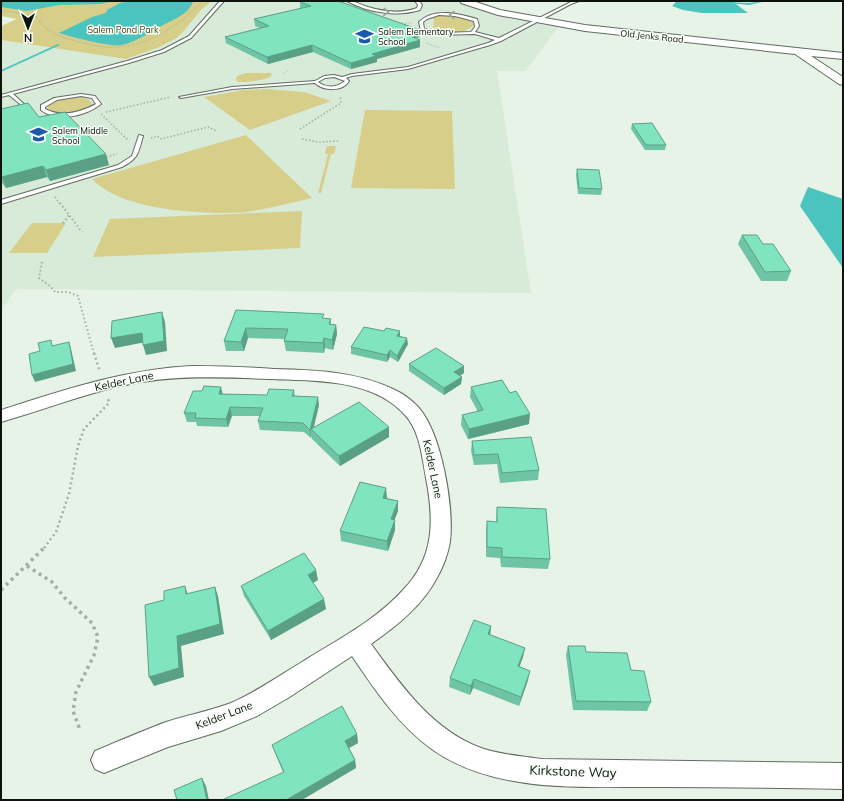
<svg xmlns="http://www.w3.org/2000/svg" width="844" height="801" viewBox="0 0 844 801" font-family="Mulish,sans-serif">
<rect width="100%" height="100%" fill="#e6f3e6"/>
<path fill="#d7ebd8" d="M212,1H452L487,12L558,27L526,71H497L531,293L16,289L1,311V40L126,59L157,48L175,39L182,33L202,9Z"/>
<path fill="#d6ce89" d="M1,1H212L202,9L182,33L175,39L157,48L126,59L1,40V26L17,19L1,16Z
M437,16C450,16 462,16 473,22L474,25C464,35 437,36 425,29H433L434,19H427Z
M246,73H271L272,74L270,77C261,81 248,82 238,82L236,80L237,76Z
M266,89L304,92L331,101L250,130L204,97L243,90Z
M70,97C78,97 88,96 92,103C86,113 55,118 47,108C52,100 62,99 70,97Z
M365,110L452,111L455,189L351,188Z
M246,135L312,198C290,203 268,209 246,212C208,215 139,211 106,190C101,187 96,183 92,179Z
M327,146H336L334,154H331L321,193H318L328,154H325Z
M302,211L300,248L93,257L110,219Z
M32,223H66L47,253H9Z"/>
<path fill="#4bc4bf" d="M6,1H115L100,4L59,5L27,11L1,7V2Z
M130,1H193C190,12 179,17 169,22C153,30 139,41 122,45C108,47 73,37 59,33L92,17L106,13L107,10L120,3Z
M677,1H732L748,13H702L683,10L672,6Z
M808,187L843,199V268L800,206Z"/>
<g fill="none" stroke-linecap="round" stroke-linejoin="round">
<path fill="#4bc4bf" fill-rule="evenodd" d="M762,1H766L749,5L728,3L729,2L749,3Z
M58,44L60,45L1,72V70Z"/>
<defs>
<path id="service" d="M220,1H224L191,38L164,52L129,63L13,94L24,104L18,112L1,117V115L14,110L20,104L9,95L1,97V95L127,61L162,50L189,36Z
M347,1C355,1 361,5 368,7C385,12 401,14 417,8L418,5L415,1H419L422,5L420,10C397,17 369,13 347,1Z
M573,1H579L571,4L501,41L490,45L408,69L352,76L346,78L349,81C343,92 323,91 315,83L232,89L181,98L179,97L232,87L315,81L324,76L334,75L342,77L352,74L408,67L488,43L495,40L475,34L435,35L421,31L419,22C434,7 460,14 477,19L479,26L475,32L499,38ZM439,15L455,16L474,21L475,27L471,32L441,33L424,29L423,22L427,19ZM334,77L345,81C337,88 326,88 318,82L325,78Z
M81,94L95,96L101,104C86,116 57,123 41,110V105L54,98ZM81,96L92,98L96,104C81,112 62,118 45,109V107L57,100Z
M139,135L143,136C138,153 139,158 122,167L1,204V200L118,165L132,156Z"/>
<path id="minor" d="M192,366C219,366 247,367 274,369C314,370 355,371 393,389C402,393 412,400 419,408C442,435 454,507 450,542C448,553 444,565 438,576C423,605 397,626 371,644C400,684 432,730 481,748C501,755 522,756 542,759L843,763V789C783,788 722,787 662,787C586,786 498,795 433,750C399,726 375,690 352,656L288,698L257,716L221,731L168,747L104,773L95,769L91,760L95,751C119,741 142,731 166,722C187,715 210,711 231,703C256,692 279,676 302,662C337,640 375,621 403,590C435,557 434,520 426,478C422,457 420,431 405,415C372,378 314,381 269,379C221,377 173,375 125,385C83,394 43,410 1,422V410C64,390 126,369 192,366Z"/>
<path id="tertiary" d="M460,1H473L500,10L585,25L843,53V59L811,56L843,77V85L839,84L795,54L585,31L498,15L461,3Z"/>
</defs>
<use href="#service" stroke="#616c61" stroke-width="2"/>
<use href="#minor" stroke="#616c61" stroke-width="2"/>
<use href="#tertiary" stroke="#616c61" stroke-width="2"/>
<path stroke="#a4aea4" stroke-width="1" stroke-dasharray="1 1.5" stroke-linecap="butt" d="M1,10L36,16C44,31 58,36 73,40C87,44 101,48 115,47C150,46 180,24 203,1
M401,23H412
M426,43L440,48
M283,74L289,70"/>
<path stroke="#a4aea4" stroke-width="1.5" stroke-dasharray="1.5 2" stroke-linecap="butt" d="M106,112L171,97
M101,114L129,141
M300,129L341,103L340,97
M151,138L157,136L161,139L208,127L217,131
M302,139L318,142L340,141
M103,158L117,154
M55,197L60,204"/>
<path stroke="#a4aea4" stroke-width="2" stroke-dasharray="1.5 2.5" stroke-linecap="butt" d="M60,203L82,232
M63,223L69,215
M42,262L39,278L50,286L55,292H68L78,296L94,354"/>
<path stroke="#a4aea4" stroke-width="2.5" stroke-dasharray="2 3" stroke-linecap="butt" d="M94,353L100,372
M44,548L56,532L69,494L78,446L84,429L109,403L108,398"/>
<path stroke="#a4aea4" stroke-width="3.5" stroke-dasharray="3 4" stroke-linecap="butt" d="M27,566L52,582L65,598L92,623L98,637L94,655L76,692L73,711L80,730
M1,590L45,547"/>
<use href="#service" fill="#fff" fill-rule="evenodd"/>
<use href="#minor" fill="#fff" fill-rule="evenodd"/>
<use href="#tertiary" fill="#fff" fill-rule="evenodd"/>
</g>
<path fill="#6fc4a6" d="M300,2L420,30V37L415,38L420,47L377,59V62L351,69L313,52L268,64L226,43L225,37L260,28L255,26L254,19L302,8H300Z
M1,109L39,117L109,165L50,181L47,177L6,188L2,183H1Z
M632,124L666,145L665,150H645L631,129Z
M577,169L602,189L601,195L578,194L576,175Z
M742,235L791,271L787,281H761L738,244Z
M236,310L331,319V324L336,325L337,334L333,350L325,348L324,353L286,351L284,341L285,339L248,338L244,351H226L224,341Z
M384,331H400V336L408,344L398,362L390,357L387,362L351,354V347Z
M409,364L464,366V373L460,376L462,377L461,384L444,395L409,371Z
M471,387L529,424L468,439L461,425L462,415L478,412L470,397Z
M294,390L295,396L319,405L313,428L389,437L340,466L312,439L311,436V438L304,432L260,430L258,421L260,416H232L228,427L197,426L196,422H187L184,413L223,394L267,395Z
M472,441L539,470L538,480L500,483L497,464L474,465L471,451Z
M387,498L398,501V511L394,520L395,530L388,551L341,541L340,531Z
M497,507L550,559L548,569L501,567L500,558L486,557V531L487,521L496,522Z
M318,580L313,583L326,609L271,640L244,596L241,586Z
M491,626L490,635L523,657L519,667L528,680L519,706L473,688L470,695L449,687L450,678Z
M568,646L631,670L651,702L647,711L573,710L566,655Z
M357,734L358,743L349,748L355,760L356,768L283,772L275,753L272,745Z"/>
<path fill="#5aa087" d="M420,30V37L405,41V34Z
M420,40V47L377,59V62L351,69V63L372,54Z
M312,45L313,52L268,64L267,57Z
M106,154L109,165L50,181L46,170Z
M43,166L47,177L6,188L2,177Z
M162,312L165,322L167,351L146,355L143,345Z
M336,325L337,334L333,350L332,340Z
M246,328L248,338L244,351L241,342Z
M400,331V337L397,336Z
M142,333L146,342L115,348L111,338Z
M324,338L325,348L324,353L323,343Z
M407,338L408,344L398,362L397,356Z
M69,342L71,349L76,371L35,382L32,375Z
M390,350V357L387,362V355Z
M464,366V373L454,379V372Z
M462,377L461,384L444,395V388Z
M221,387L223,395L219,394Z
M318,397L319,405L313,431L311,429V438L310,430Z
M230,407L232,416L228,427L226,419Z
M530,414L529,424L468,439L469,429Z
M389,427V437L340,466L339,456Z
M386,488L387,498L383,508V498Z
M398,501V511L391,529V519Z
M395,520V530L388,551L387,541Z
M316,570L318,580L309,585L308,575Z
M185,586L188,595L186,594Z
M215,587L218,596L224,634L181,646L184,677L154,686L149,677L177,636Z
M324,599L326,609L271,640L268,631Z
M491,626L490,636L488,634Z
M525,648L523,657L516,676L518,666Z
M530,671L528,680L519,706L521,697Z
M474,679L473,688L470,695L471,686Z
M357,734L358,743L347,749L345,741Z
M355,760L356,768L302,800H286Z
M202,778L206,786L209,800H207Z"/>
<path fill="#81e4c1" stroke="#5aa087" d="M303,1H338L420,30L405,34L420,40L372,54L376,56L351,63L312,45L267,57L225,37L269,26L254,19L311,6L300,2Z
M28,103L39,117L65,112L106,154L46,170L43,166L2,177L1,176V109Z
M652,123L666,145H646L632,124Z
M577,169L599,170L602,189L579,188Z
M742,235H757L763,244H773L791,271L765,272Z
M236,310L324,314L322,318L331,319L329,324L336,325L332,340L324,338L323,343L284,341L288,329L246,328L241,342L224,341Z
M162,312L164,341L143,345L142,333L111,338L112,321Z
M364,327L384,331L386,328L400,331L397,336L407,338L397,356L390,350L387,355L351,347Z
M51,340L52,346L69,342L73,364L32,375L29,354L40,351L38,343Z
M436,348L464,366L454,372L462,377L444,388L409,364Z
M502,380L510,393L516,391L530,414L469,429L462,415L483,410L471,387Z
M204,386L221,387L219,394L267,395L269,389L294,390L292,396L318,397L310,430L303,423L258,421L263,408L230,407L226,419L195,418L196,413H184L193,391H202Z
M359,402L389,427L339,456L311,429Z
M531,437L539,470L502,473L498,454L474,455L472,441Z
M360,482L386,488L383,498L398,501L391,519L395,520L387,541L340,531Z
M497,507L546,509L550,559L502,557V548L487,547V521L497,522Z
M304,553L316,570L308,575L324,599L268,631L241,586Z
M185,586L186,594L215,587L220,624L177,636L179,668L149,677L145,605L164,600V591Z
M474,620L491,626L488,634L525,648L518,666L530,671L521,697L474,679L471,686L450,678Z
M568,646H585L586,652L627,653L631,670L644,671L651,702L576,701Z
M342,706L357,734L345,741L355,760L286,800H222L284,772L272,745Z
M202,778L207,800H177L174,790Z"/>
<defs><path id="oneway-chevron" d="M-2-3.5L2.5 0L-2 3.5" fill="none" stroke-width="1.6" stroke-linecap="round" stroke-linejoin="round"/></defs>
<g stroke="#9fa19f">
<use href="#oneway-chevron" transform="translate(386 12) rotate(5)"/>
<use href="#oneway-chevron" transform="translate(452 15) rotate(-176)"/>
</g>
<defs>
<symbol id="school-bare" viewBox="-9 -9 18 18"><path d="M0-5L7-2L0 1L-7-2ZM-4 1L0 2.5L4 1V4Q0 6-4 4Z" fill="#1e58aa" stroke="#f7fff7" stroke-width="2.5" paint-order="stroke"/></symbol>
</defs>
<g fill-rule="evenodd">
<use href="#school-bare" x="352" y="24" width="25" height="25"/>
<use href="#school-bare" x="26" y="122" width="25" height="25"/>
</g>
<g text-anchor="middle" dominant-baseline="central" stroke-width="3" stroke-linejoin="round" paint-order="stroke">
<g font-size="9" fill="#45411c" stroke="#f7fff7">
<text x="123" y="29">Salem Pond Park</text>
</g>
<g font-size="9" fill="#0e130e" stroke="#f7fff7" text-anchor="start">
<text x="378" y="31">Salem Elementary<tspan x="378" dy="10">School</tspan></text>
<text x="52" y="130">Salem Middle<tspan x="52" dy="10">School</tspan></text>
</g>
<g font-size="9" fill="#0e130e" stroke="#f7fff7">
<text transform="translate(652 36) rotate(6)">Old Jenks Road</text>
</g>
<g font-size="11" fill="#0e130e" stroke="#f7fff7">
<text transform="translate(124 381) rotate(-12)">Kelder Lane</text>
<text transform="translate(433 469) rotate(78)">Kelder Lane</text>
<text transform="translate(224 715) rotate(-21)">Kelder Lane</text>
</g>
<g font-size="13" fill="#0e130e" stroke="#f7fff7">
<text transform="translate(573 771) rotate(2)">Kirkstone Way</text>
</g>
</g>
<rect width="844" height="801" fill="none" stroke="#0e130e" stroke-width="4"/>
<g transform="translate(28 28) rotate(180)" stroke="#f7fff7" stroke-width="3" paint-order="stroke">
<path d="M0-3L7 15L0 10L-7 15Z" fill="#0e130e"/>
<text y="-6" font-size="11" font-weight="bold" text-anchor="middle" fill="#0e130e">N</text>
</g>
</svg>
